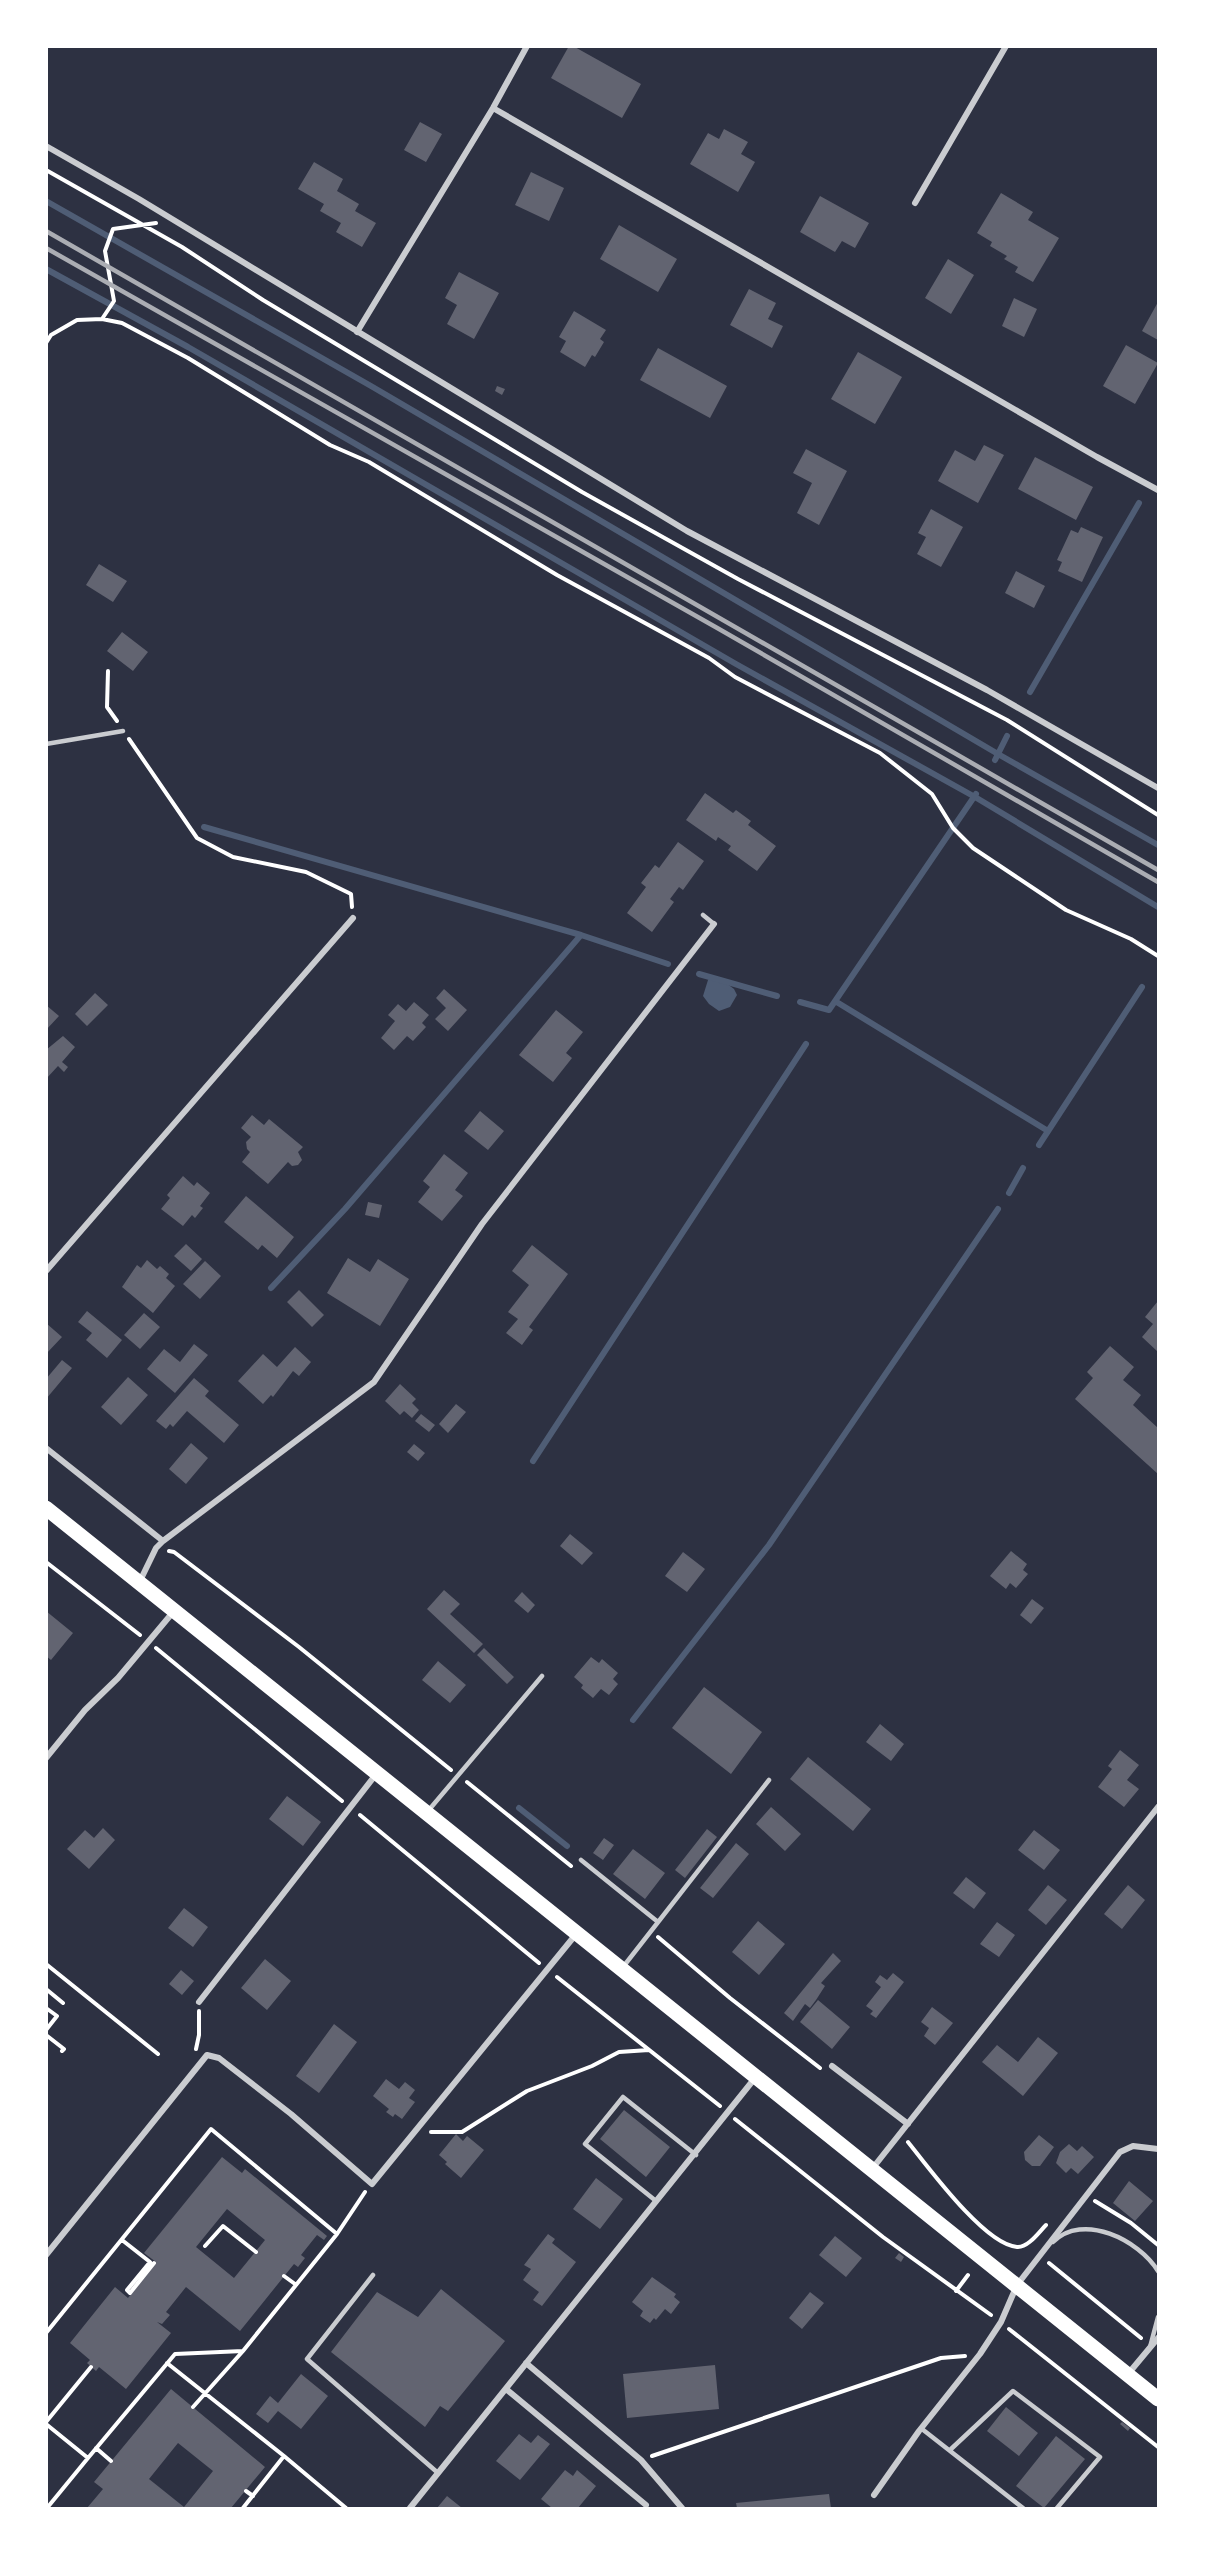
<svg xmlns="http://www.w3.org/2000/svg" width="1205" height="2555" viewBox="0 0 1205 2555" font-family="'Varela Round',sans-serif">
<rect width="100%" height="100%" fill="#2d3142"/>
<path fill="#4f5d75" d="M717,976L734,989L737,995L730,1007L719,1011L709,1004L703,996L708,980Z"/>
<g fill="none" stroke-linecap="round" stroke-linejoin="round">
<path stroke="#4f5d75" stroke-width="6" d="M46,201L371,386L998,754L1158,845
M46,269L188,347L736,664L975,797L1158,907
M1030,692L1139,503
M995,760L1007,736
M204,827L581,935L668,964
M699,974L777,996
M835,1001L1048,1131
M800,1002L829,1010L976,794
M1039,1145L1142,987
M1009,1193L1023,1168
M271,1288L345,1209L581,935
M533,1461L806,1044
M633,1720L769,1545L998,1209
M519,1808L567,1846"/>
</g>
<path fill="#626471" fill-rule="evenodd" d="M569,46H573L641,84L622,118L551,78Z
M420,122L442,134L426,162L404,150Z
M724,129L748,142L741,154L755,162L738,192L690,164L708,133L719,139Z
M314,162L343,179L337,191L359,204L355,211L376,223L362,247L336,232L341,223L320,211L324,204L298,189Z
M531,172L564,188L549,221L515,205Z
M1001,193L1033,212L1028,220L1059,238L1033,282L1015,272L1018,267L1004,259L1007,256L990,246L992,242L977,233Z
M820,196L869,223L855,248L842,241L835,252L800,232Z
M619,225L677,259L658,292L600,259Z
M948,259L974,275L951,314L925,298Z
M459,272L499,293L474,339L447,324L457,305L445,298Z
M749,289L776,303L768,319L783,326L772,348L730,325Z
M1014,298L1037,309L1024,337L1002,326Z
M1158,302V340L1142,331Z
M574,311L606,330L600,339L604,342L595,357L592,355L585,367L560,352L566,341L559,337Z
M1126,345L1158,363L1135,404L1103,386Z
M658,348L727,386L710,418L640,380Z
M858,352L902,377L875,424L831,399Z
M497,386L505,389L502,395L495,391Z
M984,445L1004,455L978,503L938,481L955,450L975,461Z
M806,449L847,471L819,525L797,513L812,483L793,473Z
M1035,457L1093,487L1076,520L1018,489Z
M931,509L963,527L941,567L917,554L926,537L918,533Z
M1081,527L1103,537L1082,582L1058,571L1062,562L1057,560L1071,530L1078,533Z
M99,564L127,581L113,602L86,585Z
M1016,571L1045,586L1034,608L1005,593Z
M122,632L148,652L133,671L107,651Z
M705,793L733,813L736,810L751,821L748,825L776,846L757,871L728,850L731,846L718,837L716,841L686,820Z
M678,842L704,861L683,890L679,887L670,899L674,902L652,932L627,913L646,887L641,883L655,865L659,868Z
M444,989L467,1010L448,1031L435,1019L446,1008L436,998Z
M95,993L108,1005L87,1026L75,1014Z
M414,1002L429,1015L422,1023L426,1027L413,1041L407,1036L394,1050L381,1038L395,1021L388,1015L398,1004L406,1011Z
M46,1005L59,1016L46,1030Z
M556,1010L583,1032L566,1053L572,1058L553,1082L519,1055Z
M63,1036L75,1047L62,1062L68,1067L64,1072L58,1066L46,1079V1050Z
M480,1111L504,1131L488,1150L464,1131Z
M252,1115L264,1125L269,1119L303,1147L298,1152L302,1160L298,1165L292,1166L288,1162L268,1184L242,1162L250,1152L247,1149L246,1142L251,1137L241,1128Z
M444,1154L468,1173L455,1190L463,1196L442,1221L418,1202L430,1187L423,1181Z
M183,1176L194,1186L197,1182L210,1193L200,1206L203,1208L195,1218L192,1215L183,1226L161,1209L170,1198L167,1195Z
M246,1196L294,1237L277,1258L262,1245L258,1250L224,1222Z
M368,1202L382,1205L379,1218L365,1215Z
M186,1244L202,1259L191,1271L174,1256Z
M532,1245L568,1274L529,1327L533,1330L522,1345L506,1333L518,1319L508,1312L529,1285L512,1271Z
M348,1258L370,1272L378,1259L409,1279L380,1326L327,1293Z
M147,1260L157,1269L160,1266L169,1274L166,1278L175,1286L153,1313L122,1287L137,1265L141,1268Z
M205,1261L221,1276L200,1299L183,1284Z
M299,1290L324,1315L312,1327L287,1302Z
M1158,1301V1352L1142,1337L1153,1324L1145,1317Z
M87,1311L122,1340L107,1358L86,1340L92,1333L78,1322Z
M144,1313L160,1327L140,1349L124,1335Z
M46,1323L62,1337L46,1354Z
M194,1344L208,1355L175,1393L147,1369L164,1349L180,1362Z
M1110,1346L1134,1367L1123,1380L1141,1395L1133,1405L1158,1428V1474L1075,1399L1093,1378L1087,1372Z
M295,1347L311,1362L299,1376L293,1371L273,1397L271,1395L263,1404L238,1381L263,1354L277,1367Z
M62,1360L72,1368L46,1399V1379Z
M128,1377L148,1395L121,1425L101,1407Z
M194,1378L209,1391L205,1396L239,1425L224,1443L187,1411L173,1427L170,1424L166,1429L156,1421Z
M400,1384L416,1399L412,1403L419,1410L412,1418L404,1411L400,1415L385,1401Z
M456,1404L466,1412L448,1433L439,1424Z
M421,1414L435,1425L429,1432L415,1421Z
M191,1443L208,1458L186,1484L169,1469Z
M414,1444L425,1453L418,1461L407,1452Z
M570,1534L593,1553L582,1565L560,1546Z
M1011,1551L1027,1564L1023,1570L1028,1574L1016,1588L1010,1583L1006,1589L990,1576Z
M683,1552L705,1569L687,1592L665,1576Z
M444,1590L460,1604L450,1614L483,1644L474,1653L427,1609Z
M522,1592L535,1605L528,1613L514,1601Z
M1032,1599L1044,1608L1031,1624L1020,1615Z
M46,1611L73,1633L51,1660L46,1656Z
M484,1648L514,1677L507,1684L477,1655Z
M591,1657L599,1663L602,1659L618,1673L613,1679L618,1684L609,1695L601,1689L593,1698L581,1688L583,1685L574,1677Z
M438,1661L466,1685L450,1703L422,1680Z
M704,1687L762,1732L731,1774L672,1728Z
M880,1724L904,1744L891,1761L866,1742Z
M1120,1750L1139,1765L1127,1780L1139,1789L1124,1807L1098,1787L1112,1769L1108,1766Z
M808,1757L871,1809L853,1831L790,1779Z
M287,1796L321,1822L303,1846L269,1819Z
M771,1807L801,1834L785,1851L756,1824Z
M103,1828L115,1840L89,1869L67,1849L85,1830L94,1838Z
M707,1829L717,1837L685,1878L675,1870Z
M1034,1830L1060,1850L1044,1870L1018,1850Z
M604,1838L614,1845L603,1860L593,1853Z
M736,1843L749,1854L713,1898L700,1888Z
M633,1849L665,1873L645,1899L613,1874Z
M966,1877L986,1893L974,1909L953,1893Z
M1048,1885L1067,1900L1046,1925L1028,1910Z
M1128,1885L1145,1900L1122,1929L1104,1914Z
M184,1908L208,1927L193,1947L168,1928Z
M758,1921L785,1944L759,1975L732,1952Z
M997,1922L1015,1935L999,1957L980,1944Z
M833,1953L841,1961L821,1983L825,1986L816,2000L810,2008L805,2004L793,2021L784,2013Z
M265,1959L291,1981L267,2010L241,1988Z
M181,1970L194,1981L182,1995L169,1984Z
M893,1973L904,1982L876,2018L870,2014L873,2011L866,2006L881,1987L875,1982L880,1975L887,1980Z
M818,2000L850,2027L832,2049L800,2022Z
M932,2007L953,2023L935,2045L924,2036L929,2028L921,2022Z
M334,2024L357,2042L319,2093L296,2076Z
M1038,2037L1058,2053L1023,2096L982,2062L997,2045L1018,2062Z
M386,2079L399,2089L405,2082L415,2090L409,2098L415,2102L402,2119L395,2114L393,2117L386,2112L389,2109L373,2096Z
M624,2110L670,2147L646,2177L600,2139Z
M456,2134L463,2141L467,2136L484,2150L461,2178L445,2164L447,2162L439,2155Z
M1039,2135L1054,2147L1040,2166H1032L1025,2160L1024,2152Z
M1069,2144L1077,2151L1082,2146L1094,2157L1078,2174L1071,2168L1066,2173L1056,2163L1060,2152Z
M222,2157L242,2173L245,2169L327,2236L324,2240L317,2235L301,2255L305,2258L298,2267L294,2264L240,2331L186,2287L166,2312L170,2315L162,2324L157,2322L171,2333L126,2389L99,2367L96,2371L87,2363L90,2360L70,2343L115,2287L128,2298L156,2262L144,2253ZM227,2209L265,2240L234,2278L196,2247Z
M596,2178L623,2199L600,2229L573,2209Z
M1129,2181L1153,2201L1135,2221L1113,2203Z
M548,2234L555,2239L552,2243L576,2262L542,2306L533,2300L539,2292L523,2280L531,2269L524,2265Z
M835,2236L862,2258L846,2277L819,2255Z
M899,2253L904,2257L901,2262L895,2258Z
M652,2277L676,2294L674,2297L680,2302L671,2314L665,2309L656,2320L654,2318L650,2323L640,2316L643,2311L632,2302Z
M441,2289L505,2341L448,2411L440,2406L425,2427L331,2352L377,2292L418,2317Z
M810,2292L824,2303L802,2329L789,2318Z
M715,2365L719,2409L627,2418L623,2374Z
M301,2374L328,2396L301,2429L278,2411L268,2423L256,2414L270,2396L278,2403Z
M171,2389L265,2467L231,2508H87L103,2489L94,2482ZM178,2443L213,2471L184,2507L149,2479Z
M1006,2407L1038,2433L1019,2456L987,2431Z
M1122,2422L1130,2428L1128,2431L1120,2424Z
M519,2434L531,2443L538,2435L550,2444L520,2480L496,2461Z
M1056,2436L1085,2459L1044,2508L1016,2486Z
M565,2470L573,2476L577,2470L596,2486L578,2508H552L541,2499Z
M829,2494L831,2508H737L736,2503Z
M447,2496L462,2508H437Z"/>
<g fill="none" stroke-linecap="round" stroke-linejoin="round">
<path stroke="#fff" stroke-width="4" d="M46,170L182,247L263,300L582,492L738,579L1007,720L1158,815
M102,319L114,301L105,251L113,229L156,223
M46,343L51,335L77,320L102,319L122,323L188,358L330,445L369,462L557,575L709,658L735,677L880,753L932,794L953,828L973,848L1066,910L1131,939L1158,956
M108,671L107,707L117,721
M129,739L197,838L233,857L306,872L351,894L352,907
M169,1551L174,1552L299,1647L451,1770
M46,1562L140,1635
M156,1648L342,1801
M467,1782L571,1866
M360,1815L539,1963
M658,1937L730,1998L820,2068
M46,1964L158,2054
M557,1977L720,2106
M46,1989L63,2003
M46,2008L57,2016L46,2030
M46,2035L64,2049L62,2051
M196,2049L199,2035V2011
M735,2119L883,2237L991,2315
M431,2132H462L527,2091L592,2066L619,2052L649,2050
M908,2142C928,2167 985,2245 1017,2247C1028,2248 1039,2232 1046,2225
M1095,2201L1131,2223L1158,2245
M122,2240L150,2262L127,2290L130,2293L154,2263
M205,2246L223,2226L256,2252
M1049,2263L1141,2338
M284,2276L295,2284
M956,2291L968,2275
M1009,2329L1158,2447
M46,2333L211,2129L337,2234L365,2192
M167,2363L284,2456L243,2508
M193,2407L243,2351
M46,2422L91,2367
M46,2424L88,2458L175,2354L243,2351L337,2234
M96,2448L111,2461
M284,2456L346,2508
M652,2456L941,2358L965,2356
M246,2491L253,2496
M47,2508L88,2458"/>
<path stroke="#caccd0" stroke-width="4.5" d="M46,744L123,731
M703,915L714,924
M428,1811L542,1676
M581,1860L658,1922
M623,1967L769,1780
M656,2201L585,2144L623,2097L696,2155
M1053,2242C1083,2212 1139,2240 1158,2271
M373,2275L307,2359L438,2473
M1150,2347L1158,2317
M922,2429L1023,2508
M950,2450L1013,2391L1100,2457L1057,2508"/>
<path stroke="#caccd0" stroke-width="6" d="M493,108L1097,457L1158,490
M46,146L139,199L687,531L987,690L1158,788
M915,203L1006,46
M357,332L493,108L527,46
M46,1271L353,918
M46,1448L163,1541
M139,1583L156,1548L163,1541L374,1382L482,1224L714,924
M46,1758L85,1710L118,1678L174,1611
M199,2002L377,1773
M832,2066L908,2124
M872,2169L1158,1807
M46,2255L207,2055L219,2058L291,2114L372,2184L577,1933
M526,2363L641,2460L682,2508
M1128,2374L1158,2338
M506,2389L646,2505
M874,2495L919,2431L980,2354L1001,2322L1017,2285L1120,2152L1133,2146L1158,2149
M410,2508L755,2078"/>
<path stroke="#fff" stroke-width="15" d="M46,1508L1158,2399"/>
<path stroke="#abadb3" stroke-width="4.5" d="M46,231L1158,870
M46,248L719,629L1158,882"/>
</g>
<rect width="1205" height="2555" fill="none" stroke="#ffffff" stroke-width="96"/>
</svg>
